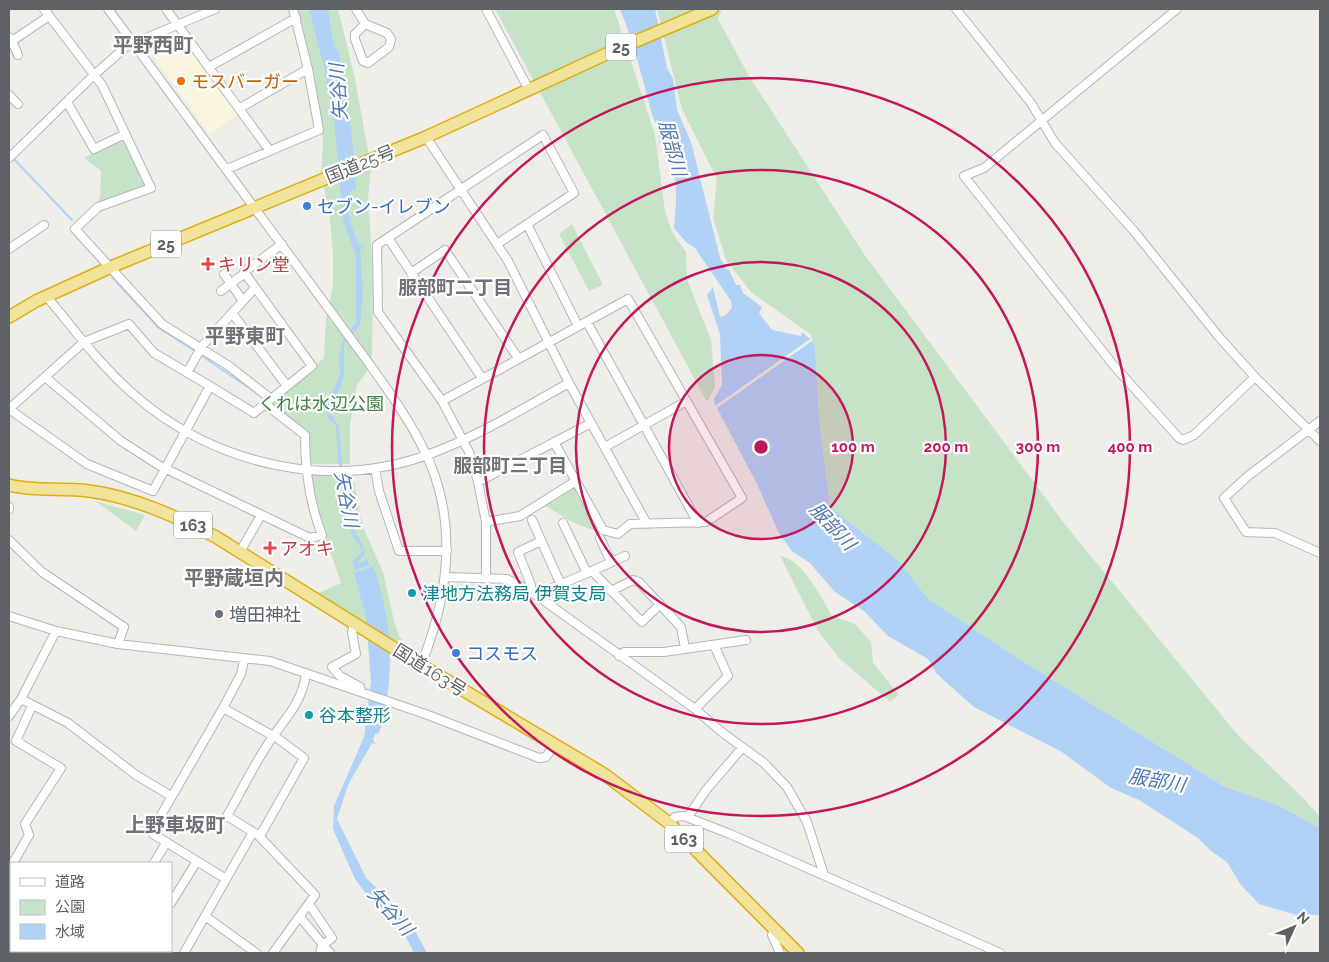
<svg xmlns="http://www.w3.org/2000/svg" width="1329" height="962" viewBox="0 0 1329 962" font-family="Raleway,'Noto Sans JP',sans-serif">
<rect width="100%" height="100%" fill="#efede7"/>
<path fill="#fbf6e0" d="M177,31L239,114L210,135L146,47L148,42Z"/>
<path fill="#c6e3c8" d="M296,9H338L354,74L371,167L368,198L373,272L372,356L366,373L357,385L350,425V464H310L308,462V433L271,405V402L324,358L326,319L333,286V253L329,211L321,173L323,142L318,101Z
M495,9H614L655,135L665,211L672,232L686,252L687,279L711,340L715,387L707,402Z
M657,9H720L721,12L718,19L749,76L864,254L1067,527L1237,734L1304,799L1320,817V828L1278,805L1225,787L1024,662L928,599L899,561L830,507L819,420L815,347L810,334L752,293L726,260L713,218L717,179L682,109Z
M121,139L125,140L146,184L144,187L97,203L100,197L101,171L84,158Z
M572,224L603,285L589,291L559,234Z
M352,471L363,527L383,572L394,621L400,638L403,640L402,648L316,594L341,583L330,551L310,542L325,538L316,507L310,472Z
M573,487H576L601,533L574,523L544,505Z
M95,501L145,515L136,531Z
M780,556C802,559 822,598 832,616L855,624L871,642L873,663L899,695L890,702L839,658L818,631Z"/>
<path fill="#afd2f6" d="M309,9H328L334,46L339,52C348,98 354,144 356,192L353,189C340,204 353,229 359,245L364,246L360,250L363,292L360,325L344,344V374L340,389L330,411L339,428L345,498L347,500C349,507 351,527 355,532C359,539 363,545 365,554L357,563L364,562L366,557L369,565L355,570L352,562L363,551L352,535L341,490L343,487L338,460L336,426L327,417L329,401L340,375L339,356L343,340L356,322V256L343,220L334,119L324,67Z
M620,9H655L667,68L673,79L677,110L691,142L720,258L726,269L729,270L736,285H740L743,293L762,307L759,313L772,330L801,336L802,332L810,339L715,406L714,399L722,385L720,334L707,295L713,287L720,317L726,315L732,308L731,301L695,248L686,242L674,228C677,198 679,171 664,144L659,143C661,130 655,125 652,114C642,78 634,43 620,9Z
M812,341L815,347L819,420L830,507L899,561L928,599L1024,662L1225,787L1278,805L1320,828V915H1297L1259,904L1241,885L1227,862L1211,851L1198,838L1139,800L1111,788L1062,752L974,707L937,674L928,659L888,636L864,611L835,592L810,563L792,551L779,533L757,484L717,408Z
M373,566C392,617 396,680 379,733L375,734L373,740L376,744L372,743L348,785L337,819L366,878L400,909L412,925L427,953H414L403,931L369,898L355,879L333,829L334,806L364,737L371,682L366,617L354,573Z"/>
<g fill="none" stroke-linecap="round" stroke-linejoin="round">
<path stroke="#afd2f6" stroke-width="2" d="M13,158L72,220
M83,243L101,264
M112,277L159,328L193,350
M202,356L264,398
M273,405L310,433"/>
<defs>
<path id="minor" d="M44,9L102,85L151,188L98,207L75,229L162,324L229,366L271,399
M108,9L365,358C385,386 405,413 421,444C459,515 450,593 421,665
M166,9L270,151
M356,9L365,24L387,33L391,39L389,47L368,63L363,61L355,39V34L365,24
M486,9L529,90
M956,9L1031,103L1055,143L1134,231L1219,337L1255,377L1320,441
M1177,9L984,168L964,176L1115,367L1179,438L1183,440L1194,435L1255,377
M9,37L12,41L49,16
M12,41L18,55
M209,67L296,18
M9,95L18,104
M67,102L94,149L125,134
M240,108L308,69
M426,137L508,261L569,383L647,524
M9,158L94,75L127,46L215,9
M227,169L319,130L308,69L293,9
M527,224L578,326
M388,238L482,378
M9,249L44,225
M411,273L445,250L518,358
M224,274L243,301
M221,291L245,273
M47,297C74,329 100,365 132,393C213,465 332,493 435,452C482,434 525,407 569,383
M232,313L287,386
M587,322L698,523
M129,324L154,353L210,386L153,491L87,464L9,409L84,342Z
M187,373L202,346L255,288
M45,377L121,441L160,466L310,538L322,535C309,502 305,470 305,435L265,404
M210,386L254,413L312,366L244,272L282,244
M442,401L628,299L742,498L706,522L630,524L618,534L603,530L554,442
M1320,421L1248,476L1224,498L1246,532L1275,533L1320,553
M605,447L685,402
M375,468L379,491L399,551H447
M478,482L591,423
M9,507V509
M532,520L561,585
M486,522L520,516L576,481
M563,523L587,573
M600,538L611,562
M9,540L42,572L124,627L118,644
M240,552L261,515
M592,571L625,556
M446,577L507,579L536,595L695,709L723,733L764,763L787,787L807,822L824,875
M486,579V522L478,482L469,452L442,401L378,312L377,245L543,135L574,193L497,244
M611,591L633,580L639,582L681,627L685,648
M531,592V585L518,552L541,541
M536,595L592,571L642,622L660,604
M9,616L56,631L118,644L270,661L428,715L539,758L546,757L554,745
M354,623L352,632L356,654L332,667L340,676L360,687L361,691
M619,656L624,652H664L746,640
M21,699L68,723L136,775L171,796
M223,708L277,738L304,758L260,836
M695,709L728,676L714,645
M9,716L21,699L56,631
M688,817L706,790L742,748
M669,823L675,817L684,816L730,834L1000,953
M257,834L315,895L273,953
M13,863L29,835L25,824L61,768L16,741L32,706
M154,863L166,843
M226,879L153,834V829L223,708L241,674L244,660
M171,903L197,861
M309,904L332,938L322,946L320,953
M205,916L256,953
M300,917L330,953
M775,929L772,935L780,953
M24,953L26,951
M184,953L253,832L227,816C242,790 255,762 272,738C287,716 302,702 306,674"/>
<path id="highway" d="M9,317L36,301L111,267L426,137L615,50L712,9
M9,485C36,492 62,487 89,491C134,497 177,517 216,537L421,665L604,774L669,823L798,953"/>
</defs>
<use href="#minor" stroke="#b4b6ba" stroke-width="10"/>
<use href="#highway" stroke="#deaf18" stroke-width="14"/>
<use href="#minor" stroke="#fff" stroke-width="8"/>
<use href="#highway" stroke="#f2e39a" stroke-width="11"/>
</g>
<circle cx="761" cy="447" r="92" fill="#c2185b" fill-opacity=".12"/>
<g fill="none" stroke="#c2185b" stroke-width="2.5">
<circle cx="761" cy="447" r="92"/>
<circle cx="761" cy="447" r="185"/>
<circle cx="761" cy="447" r="277"/>
<circle cx="761" cy="447" r="369"/>
</g>
<circle fill="#e8710a" stroke="#fff" stroke-width="2" cx="181" cy="81" r="5"/>
<g fill="#3f7fe0" stroke="#fff" stroke-width="2">
<circle cx="307" cy="206" r="5"/>
<circle cx="456" cy="653" r="5"/>
</g>
<g fill="#e0444e" stroke="#fff" stroke-width="2">
<path d="M205.5 256.5h5v5h5v5h-5v5h-5v-5h-5v-5h5z"/>
<path d="M267.5 540.5h5v5h5v5h-5v5h-5v-5h-5v-5h5z"/>
</g>
<g fill="#0f9aa8" stroke="#fff" stroke-width="2">
<circle cx="412" cy="593" r="5"/>
<circle cx="309" cy="715" r="5"/>
</g>
<circle fill="#6b7280" stroke="#fff" stroke-width="2" cx="219" cy="614" r="5"/>
<g text-anchor="middle" dominant-baseline="central" stroke-width="4.5" stroke-linejoin="round" paint-order="stroke">
<g fill="#fff" stroke="#8e9093" stroke-width="1">
<rect x="606" y="33.5" width="30" height="27" rx="4"/>
<rect x="151" y="230.5" width="30" height="27" rx="4"/>
<rect x="174" y="511.5" width="38" height="27" rx="4"/>
<rect x="665" y="825.5" width="38" height="27" rx="4"/>
</g>
<g font-size="16" font-weight="bold" fill="#5e6165">
<text x="621" y="47">25</text>
<text x="166" y="244">25</text>
<text x="193" y="525">163</text>
<text x="684" y="839">163</text>
</g>
<g font-size="18" fill="#c56008" stroke="#fff" text-anchor="start">
<text x="191" y="81">モスバーガー</text>
</g>
<g font-size="18" fill="#5e6165" stroke="#fff">
<text transform="translate(360 164) rotate(-22)">国道25号</text>
<text transform="translate(430 670) rotate(32)">国道163号</text>
</g>
<g font-size="18" fill="#366cbe" stroke="#fff" text-anchor="start">
<text x="317" y="206">セブン-イレブン</text>
<text x="466" y="653">コスモス</text>
</g>
<g font-size="18" fill="#be3a42" stroke="#fff" text-anchor="start">
<text x="218" y="264">キリン堂</text>
<text x="280" y="548">アオキ</text>
</g>
<g font-size="18" fill="#3f8348" stroke="#fff">
<text x="321" y="403">くれは水辺公園</text>
</g>
<g font-size="18" fill="#0d838f" stroke="#fff" text-anchor="start">
<text x="422" y="593">津地方法務局 伊賀支局</text>
<text x="319" y="715">谷本整形</text>
</g>
<g font-size="18" fill="#5b616d" stroke="#fff" text-anchor="start">
<text x="229" y="614">増田神社</text>
</g>
<g font-size="19" font-style="italic" fill="#5077b0" stroke="#fff">
<text transform="translate(338 92) rotate(-94)">矢谷川</text>
<text transform="translate(673 148) rotate(75)">服部川</text>
<text transform="translate(347 499) rotate(79)">矢谷川</text>
<text transform="translate(833 526) rotate(47)">服部川</text>
<text transform="translate(1157 780) rotate(10)">服部川</text>
<text transform="translate(391 911) rotate(48)">矢谷川</text>
</g>
<g font-size="19" font-weight="bold" fill="#6f7277" stroke="#fff">
<text x="455" y="287">服部町二丁目</text>
<text x="510" y="465">服部町三丁目</text>
</g>
<g font-size="20" font-weight="bold" fill="#6f7277" stroke="#fff">
<text x="153" y="45">平野西町</text>
<text x="245" y="336">平野東町</text>
<text x="234" y="578">平野蔵垣内</text>
<text x="175" y="825">上野車坂町</text>
</g>
</g>
<circle cx="761" cy="447" r="8" fill="#c2185b" stroke="#fff" stroke-width="2.5"/>
<g font-size="15" text-anchor="middle" font-weight="bold" fill="#c2185b" stroke="#fff" stroke-width="4.5" stroke-linejoin="round" paint-order="stroke">
<text x="853" y="452">100 m</text>
<text x="946" y="452">200 m</text>
<text x="1038" y="452">300 m</text>
<text x="1130" y="452">400 m</text>
</g>
<rect width="1329" height="962" fill="none" stroke="#5e6165" stroke-width="20"/>
<rect x="10" y="862" width="162" height="90" fill="#ffffff" stroke="#bfc0c1"/>
<rect x="20" y="878" width="25" height="8" fill="#ffffff" stroke="#bfc0c1"/>
<text x="55" y="887" font-size="15" fill="#5e6165">道路</text>
<rect x="20" y="900" width="25" height="15" fill="#c6e3c8" stroke="#bfc0c1"/>
<text x="55" y="912" font-size="15" fill="#5e6165">公園</text>
<rect x="20" y="924" width="25" height="15" fill="#afd2f6" stroke="#bfc0c1"/>
<text x="55" y="937" font-size="15" fill="#5e6165">水域</text>
<g transform="translate(1294 927) rotate(46)" stroke="#ffffff" stroke-width="4" paint-order="stroke">
<path d="M0-4L9 19L0 12L-9 19Z" fill="#5e6165"/>
<text y="-8" font-size="14" font-weight="bold" text-anchor="middle" fill="#5e6165">N</text>
</g>
</svg>
